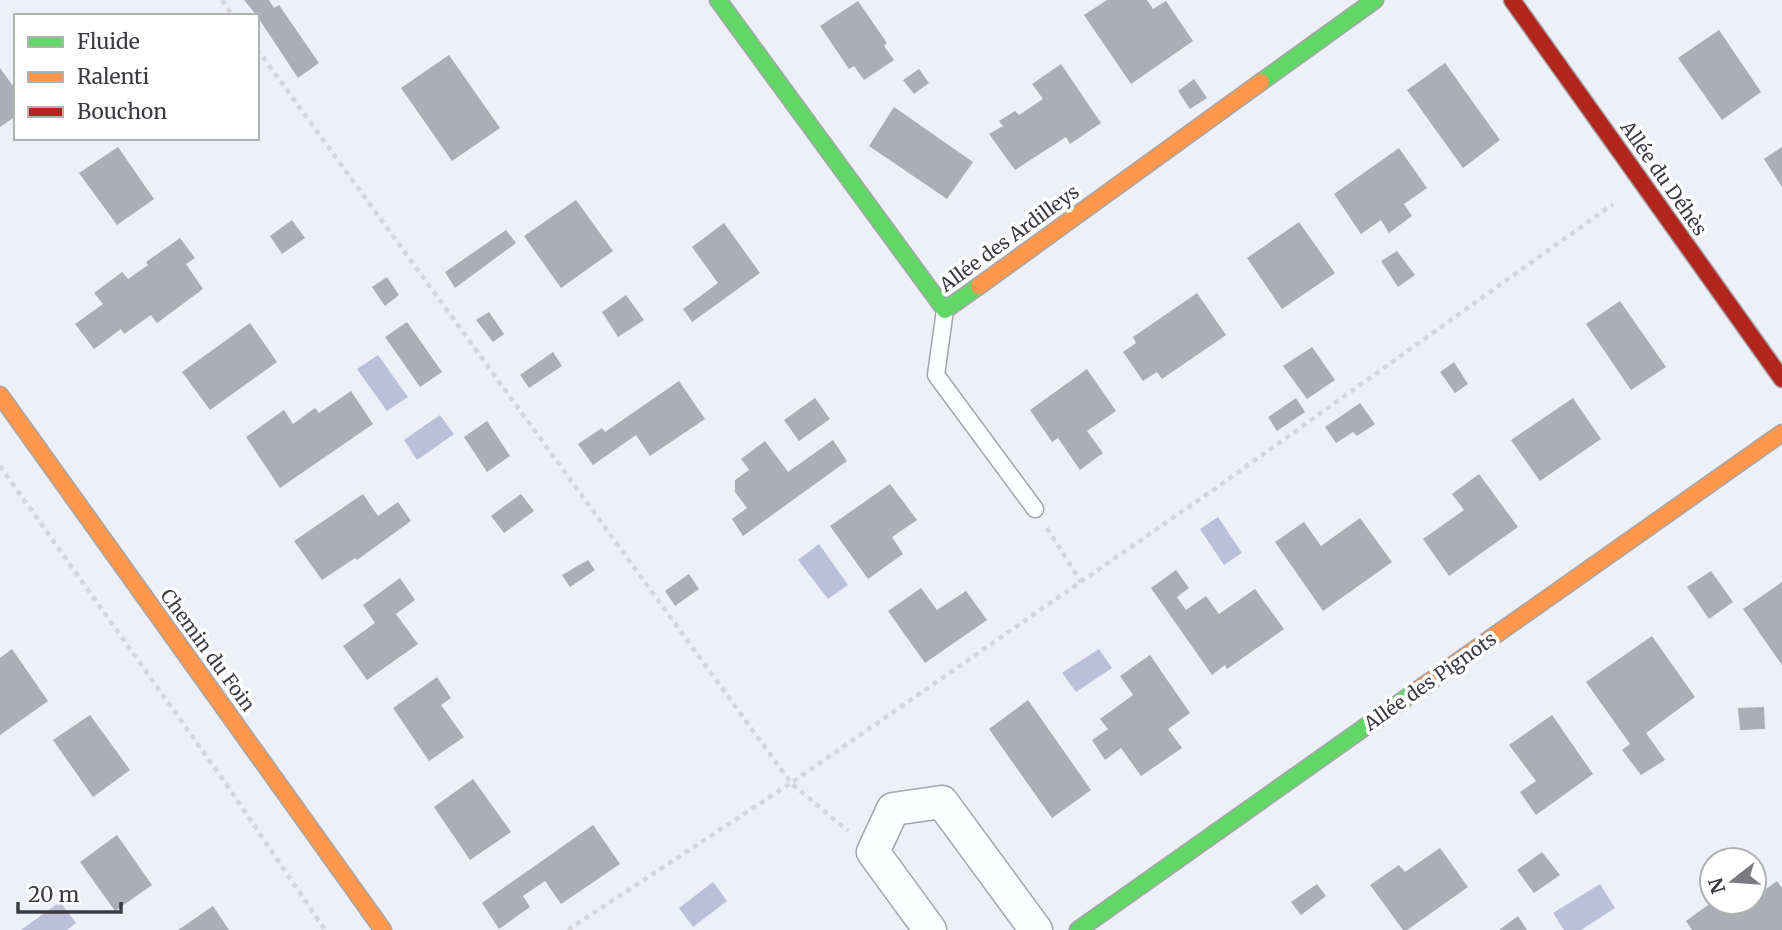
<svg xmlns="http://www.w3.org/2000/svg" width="1782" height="930" viewBox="0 0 1782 930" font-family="Merriweather,serif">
<rect width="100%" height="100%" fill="#eef0f8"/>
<path fill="#babfda" d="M378,355L408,397L387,411L357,369Z
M440,415L454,434L417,460L404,440Z
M1218,517L1242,553L1224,565L1200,529Z
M819,544L848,585L828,599L798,560Z
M1099,649L1112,668L1076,692L1062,673Z
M713,882L727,901L693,927L679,908Z
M1600,884L1615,908L1581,930H1564L1553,913Z
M60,902L76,923L67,930H21Z"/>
<path fill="#abadb7" d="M244,0H269L274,8L279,5L319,63L298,78L257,16Z
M1107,0H1147L1153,9L1166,1L1193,41L1131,84L1084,15Z
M858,1L887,43L884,46L894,60L864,80L854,66L849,69L820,26Z
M1719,30L1761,92L1722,120L1678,58Z
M449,55L500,128L452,161L401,88Z
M1445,63L1500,140L1463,168L1407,90Z
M1061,64L1101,123L1070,144L1066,137L1015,170L989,134L1003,126L999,121L1015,111L1019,115L1043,99L1032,84Z
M0,68L16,90V116L0,127Z
M919,69L929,83L914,94L903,80Z
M1194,79L1207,98L1190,109L1178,91Z
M894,107L973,162L947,199L869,146Z
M118,147L154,199L117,225L79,173Z
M1782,147V187L1764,159Z
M1399,148L1427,188L1404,204L1412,216L1389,233L1381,220L1361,234L1334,194Z
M576,200L613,251L561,288L524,236Z
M292,220L305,238L282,254L270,236Z
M1299,222L1335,273L1282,309L1247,258Z
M724,223L760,273L692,322L683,309L718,283L692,247Z
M506,230L516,243L455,288L445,272Z
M180,238L195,258L186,264L203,289L157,323L151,315L124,334L121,329L94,349L75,324L103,304L94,293L122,272L128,279L148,265L146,262Z
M1397,251L1415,275L1398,287L1381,261Z
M387,277L399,295L385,306L372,287Z
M1197,293L1226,335L1162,379L1157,372L1143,381L1123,352L1136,343L1133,337Z
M626,295L644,320L618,337L602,312Z
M1620,301L1666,367L1631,390L1586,324Z
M489,312L504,334L493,342L476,320Z
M407,322L442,372L420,387L385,337Z
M250,323L277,362L210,410L182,372Z
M1312,347L1335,380L1307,399L1283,366Z
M553,352L562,366L529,388L520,375Z
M1454,362L1468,384L1455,393L1440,372Z
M1087,369L1116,411L1087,431L1103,453L1080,470L1058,438L1052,442L1030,410Z
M679,381L705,419L650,456L636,435L593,465L578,444L602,428L605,432Z
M351,391L373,424L280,488L246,437L284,410L293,424L315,408L319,413Z
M815,398L830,419L799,441L784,420Z
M1296,398L1305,412L1277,431L1268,417Z
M1573,398L1601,439L1540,481L1511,440Z
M1360,403L1375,424L1357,436L1353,432L1336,443L1325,427Z
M487,421L510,456L487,472L464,437Z
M833,440L847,461L743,536L732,519L747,508L735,492V480L749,470L741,459L765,441L788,472Z
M1479,474L1518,527L1449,576L1423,539L1464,510L1452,494Z
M890,484L917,520L892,537L903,554L868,579L830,526Z
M363,494L378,516L398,502L411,521L357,560L355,558L322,580L294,541Z
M521,494L534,511L504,533L491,516Z
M1360,518L1392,562L1323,611L1275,542L1304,522L1321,546Z
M588,560L595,570L570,587L562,575Z
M1176,570L1189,588L1177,597L1186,610L1206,596L1219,614L1255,589L1284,629L1227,669L1225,665L1212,675L1151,588Z
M1711,571L1733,602L1709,619L1687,587Z
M689,574L699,589L675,606L665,591Z
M400,578L415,600L396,614L418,644L367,680L343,646L375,623L363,605Z
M1782,582V665L1743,609Z
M921,588L937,610L966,591L987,620L925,663L888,611Z
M1652,636L1695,697L1646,733L1665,760L1641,775L1622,750L1630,744L1586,682Z
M12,649L48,701L0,735V658Z
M1150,655L1190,713L1168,729L1182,748L1141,776L1121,748L1105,760L1092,740L1108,729L1100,719L1133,695L1120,676Z
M437,677L451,698L441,705L464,737L429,761L393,708Z
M1028,700L1091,790L1052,818L989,729Z
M1764,707L1765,729L1740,730L1738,708Z
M90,715L130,770L93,797L53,740Z
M1552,715L1593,774L1536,815L1520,792L1536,781L1509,745Z
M473,779L511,832L470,860L434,807Z
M593,825L620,864L561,904L545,881L523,896L530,907L499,929L482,903Z
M117,835L152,885L115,911L80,862Z
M1440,848L1468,887L1407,930H1403L1370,885L1399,865L1405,872Z
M1542,852L1560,875L1534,893L1517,870Z
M1777,881L1782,888V930H1692L1686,921L1712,902H1754V887L1759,894Z
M1317,884L1326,896L1301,915L1291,902Z
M213,906L229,930H178Z
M1518,916L1527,930H1499Z"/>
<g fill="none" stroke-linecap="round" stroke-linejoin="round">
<defs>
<path id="lane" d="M945,310L936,375L1035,509"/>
<path id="street" d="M930,930L873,852L893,809L942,802L1036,930"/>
<path id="fast" d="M718,0L945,310L979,286
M1261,82L1375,0
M1078,930L1416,691"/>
<path id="slow" d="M979,286L1261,82
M0,395L383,930
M1416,691L1782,433"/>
<path id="jam" d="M1512,0L1782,379"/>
</defs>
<use href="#lane" stroke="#a4a5ab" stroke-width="19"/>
<use href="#street" stroke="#a4a5ab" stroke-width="35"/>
<use href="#fast" stroke="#a4a5ab" stroke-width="19"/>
<use href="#slow" stroke="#a4a5ab" stroke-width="19"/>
<use href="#jam" stroke="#a4a5ab" stroke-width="19"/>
<path stroke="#d6d6d9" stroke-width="4.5" stroke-dasharray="5 5" stroke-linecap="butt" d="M222,0L233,16
M257,49L791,783L848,831
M0,466L226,784L325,930
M1047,528L1081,582
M568,930L791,783L1223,483L1613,204"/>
<use href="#lane" stroke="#fcfdfe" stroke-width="16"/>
<use href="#street" stroke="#fcfdfe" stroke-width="32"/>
<use href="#fast" stroke="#63d668" stroke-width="16"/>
<use href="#slow" stroke="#ff974d" stroke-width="16"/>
<use href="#jam" stroke="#b3261e" stroke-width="16"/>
</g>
<g text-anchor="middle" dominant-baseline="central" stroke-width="7" stroke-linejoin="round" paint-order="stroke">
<g font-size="19" fill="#393b40" stroke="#fff">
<text transform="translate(1664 178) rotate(55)">Allée du Déhès</text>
<text transform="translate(1009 238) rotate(-36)">Allée des Ardilleys</text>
<text transform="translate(208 650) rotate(54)">Chemin du Foin</text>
<text transform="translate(1430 681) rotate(-35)">Allée des Pignots</text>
</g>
</g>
<rect x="14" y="14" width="245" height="126" fill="#ffffff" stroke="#b0b1b3" stroke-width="2"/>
<rect x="28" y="37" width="35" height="10" fill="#63d668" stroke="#b0b1b3" stroke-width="2"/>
<text x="77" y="49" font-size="21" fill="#393b40">Fluide</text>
<rect x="28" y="72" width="35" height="10" fill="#ff974d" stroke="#b0b1b3" stroke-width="2"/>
<text x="77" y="84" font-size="21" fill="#393b40">Ralenti</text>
<rect x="28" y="107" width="35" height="10" fill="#b3261e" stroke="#b0b1b3" stroke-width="2"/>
<text x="77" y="119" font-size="21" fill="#393b40">Bouchon</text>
<g transform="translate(1733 881) rotate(253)"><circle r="33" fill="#ffffff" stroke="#b0b1b3" stroke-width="2"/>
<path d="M0-5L12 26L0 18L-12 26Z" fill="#787a80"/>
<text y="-10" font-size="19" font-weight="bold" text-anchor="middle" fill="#393b40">N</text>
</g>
<path d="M18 902v10h103v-10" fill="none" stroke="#393b40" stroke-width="3.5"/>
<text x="28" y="902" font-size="21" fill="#393b40" stroke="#ffffff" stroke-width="5" paint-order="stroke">20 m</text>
</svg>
